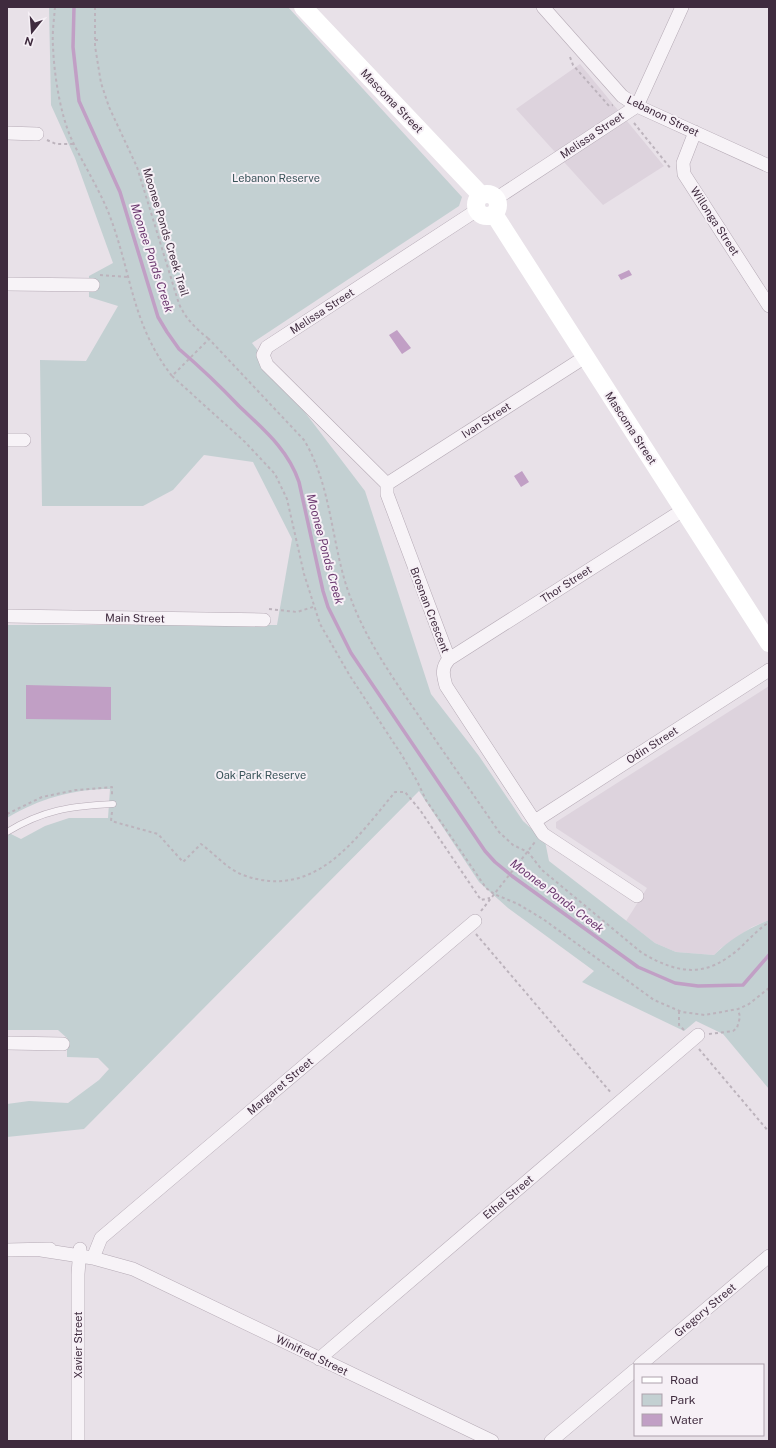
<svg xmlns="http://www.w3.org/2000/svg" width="776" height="1448" viewBox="0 0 776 1448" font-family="'Public Sans',sans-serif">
<rect width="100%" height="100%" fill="#e8e1e8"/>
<path fill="#ddd3dd" d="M580,64L664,166L603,205L516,109Z
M769,686V920L752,927L721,948L714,955L676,952L655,943L626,921L647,888L556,828V822Z"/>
<path fill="#c3d0d2" d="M49,7H288L462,197L459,206L252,343L365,491L431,694L479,756L523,821L545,841L549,861L655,943L676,952L714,955C729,940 749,928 769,920V1089L723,1034L696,1021L684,1031L582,982L594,971L508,908L479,882L419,791L84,1129L7,1137V1104L29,1101L68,1103L99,1080L109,1069L98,1058L67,1057V1038L58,1030H7V832L21,839L45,826L69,818H108L110,789C72,789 39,799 7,818V625H277L292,539L253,462L204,455L173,490L143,506H42L40,360L86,361L118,306L89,297V276L113,263L75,158L51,105Z"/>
<path fill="#c19fc5" d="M629,270L632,275L621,280L618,275Z
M397,330L411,348L402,354L389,335Z
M522,471L529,482L521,487L514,476Z
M26,685L111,687V720L26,719Z"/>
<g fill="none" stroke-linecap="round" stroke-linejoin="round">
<path stroke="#c19fc5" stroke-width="3.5" d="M74,7L73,47L79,101L120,192L158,317L167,332L179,349C200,367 220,386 239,406C263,429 288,449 299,482L323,591L328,607L351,653L485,851L495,862L512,876L638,967L675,983L698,986L743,985L769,955"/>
<defs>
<path id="lane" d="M7,832C43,810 71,806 113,804"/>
<path id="street" d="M543,7L622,96L637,106L769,166
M695,132L683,163L684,174L769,306
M7,133L37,134
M497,198L637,106L682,7
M477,210L267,347L263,355L267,365L387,484V494L449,659C441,668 443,675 446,686L543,834L637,896
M7,284L93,285
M7,440H24
M387,484L585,357
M7,616L264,620
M449,659L683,510
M535,821L769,670
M7,1043L63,1044
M7,1250L50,1249
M41,1250L93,1258L133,1269L492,1441
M93,1258L101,1238L475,921
M319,1359L698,1035
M640,1365L769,1256
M78,1441V1274L80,1249
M551,1441L635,1370"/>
</defs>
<use href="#lane" stroke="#b5aab5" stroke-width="7"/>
<use href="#street" stroke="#b5aab5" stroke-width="14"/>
<path stroke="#bcb3bc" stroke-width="2" stroke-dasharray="3 3" stroke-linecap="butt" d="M55,7C54,20 52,33 53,46C54,74 60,113 71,138C84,166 102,193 112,222C132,278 133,326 172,376L209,339L304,440C333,488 331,548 351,599C367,642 395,681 421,719C447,757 473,794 499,832L513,845L528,852L542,870L642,953C680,975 707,978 741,947C750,938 759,929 769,922
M95,7V46L101,83L109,107L137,167L179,304C186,319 196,329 209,339
M95,40H99
M570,57L573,65L609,106L613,105
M634,123L671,169
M47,140L56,144H75
M100,275L127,277
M172,376L245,442L275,474L287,499L304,574L320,624L350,676L403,757L417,781L426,800L486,888L494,894L518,904L543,919L654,1000L682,1012L705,1015L738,1009L749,1004L769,988
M269,609L297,612L313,607
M112,812L111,821L158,834L183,862L201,844C215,854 227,869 243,875C315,901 355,840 395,792H405L420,810L481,900L490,898
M7,814L42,797L76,790L112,787V796
M481,911L535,842
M476,934L612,1094
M679,1011V1025L685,1031
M709,1034L733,1031L737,1028L740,1017L738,1009
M699,1049L769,1132"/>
<use href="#lane" stroke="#f7f3f7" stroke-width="6"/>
<use href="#street" stroke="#f7f3f7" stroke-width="13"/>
<path stroke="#fff" stroke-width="18" d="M303,7L481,195
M476 205a11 11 0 1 1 22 0a11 11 0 1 1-22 0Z
M494,214L769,643"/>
</g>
<g text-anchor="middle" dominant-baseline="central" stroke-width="4" stroke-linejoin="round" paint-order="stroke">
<g font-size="11" fill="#3f2b3e" stroke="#f6f0f6">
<text transform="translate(392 101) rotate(46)">Mascoma Street</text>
<text transform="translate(663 116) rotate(26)">Lebanon Street</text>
<text transform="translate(592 135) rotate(-34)">Melissa Street</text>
<text transform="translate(715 221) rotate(57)">Willonga Street</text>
<text transform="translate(166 232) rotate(73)">Moonee Ponds Creek Trail</text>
<text transform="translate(322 311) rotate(-33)">Melissa Street</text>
<text transform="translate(486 420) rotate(-33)">Ivan Street</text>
<text transform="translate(631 428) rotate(57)">Mascoma Street</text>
<text transform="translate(566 584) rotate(-33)">Thor Street</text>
<text transform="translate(430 610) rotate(69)">Brosnan Crescent</text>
<text transform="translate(135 618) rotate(1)">Main Street</text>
<text transform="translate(652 745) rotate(-33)">Odin Street</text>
<text transform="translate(280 1086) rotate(-40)">Margaret Street</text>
<text transform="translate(508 1197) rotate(-40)">Ethel Street</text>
<text transform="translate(705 1310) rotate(-40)">Gregory Street</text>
<text transform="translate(78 1345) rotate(-90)">Xavier Street</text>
<text transform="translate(312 1355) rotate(26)">Winifred Street</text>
</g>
<g font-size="11" fill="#395359" stroke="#f6f0f6">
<text x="276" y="178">Lebanon Reserve</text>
<text x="261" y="775">Oak Park Reserve</text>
</g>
<g font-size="12" font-style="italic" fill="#6b386f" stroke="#f6f0f6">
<text transform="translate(152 258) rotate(72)">Moonee Ponds Creek</text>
<text transform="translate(325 549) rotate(75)">Moonee Ponds Creek</text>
<text transform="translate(557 896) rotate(37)">Moonee Ponds Creek</text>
</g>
</g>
<rect width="776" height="1448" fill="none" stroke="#3f2b3e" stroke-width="16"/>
<rect x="634" y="1364" width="130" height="72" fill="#f6f0f6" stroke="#ada1ac"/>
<rect x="642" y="1377" width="20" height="6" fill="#ffffff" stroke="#ada1ac"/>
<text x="670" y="1384" font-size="12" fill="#3f2b3e">Road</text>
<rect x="642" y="1394" width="20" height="12" fill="#c3d0d2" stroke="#ada1ac"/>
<text x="670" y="1404" font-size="12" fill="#3f2b3e">Park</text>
<rect x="642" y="1414" width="20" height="12" fill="#c19fc5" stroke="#ada1ac"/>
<text x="670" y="1424" font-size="12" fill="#3f2b3e">Water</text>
<g transform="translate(32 32) rotate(197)" stroke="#f6f0f6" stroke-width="3" paint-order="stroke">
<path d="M0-3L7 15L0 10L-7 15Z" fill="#3f2b3e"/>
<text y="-6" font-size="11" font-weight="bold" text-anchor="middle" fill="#3f2b3e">N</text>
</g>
</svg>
